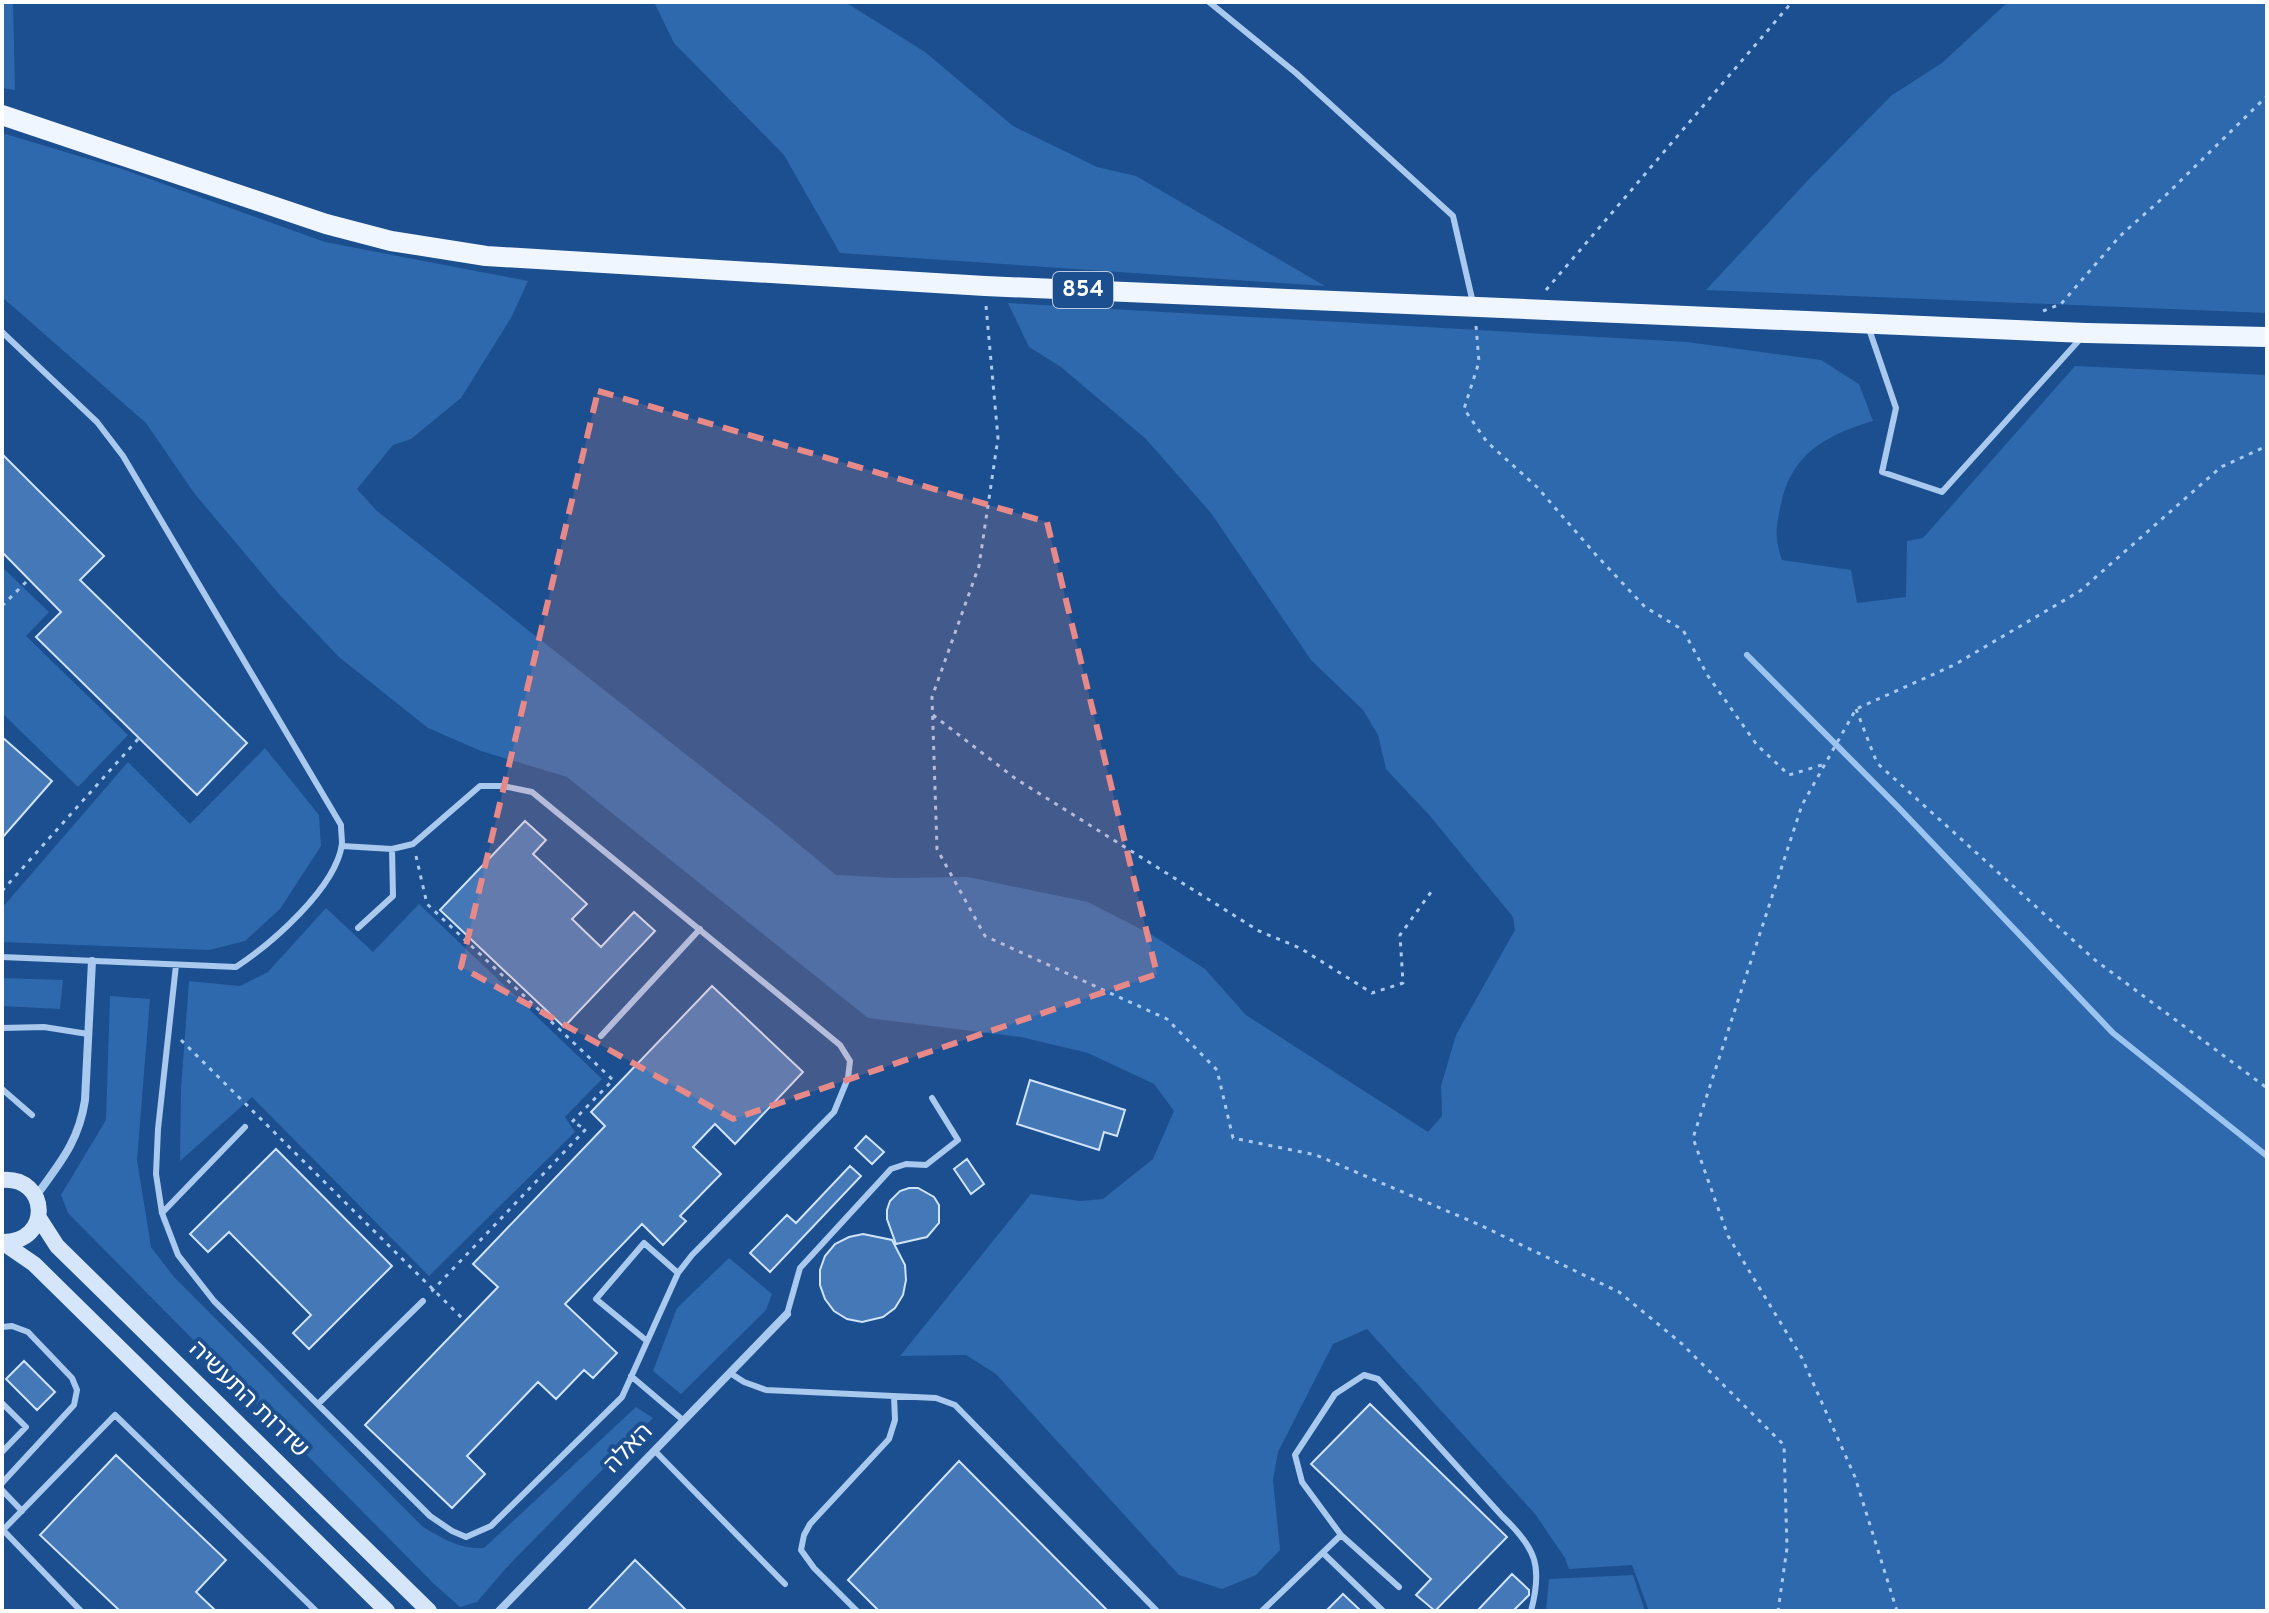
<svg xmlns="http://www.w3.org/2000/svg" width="2269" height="1613" viewBox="0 0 2269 1613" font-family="Overpass,'Noto Sans Hebrew',sans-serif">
<rect width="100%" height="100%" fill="#1b4f8f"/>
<path fill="#2e69ad" d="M2,2H13L15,90L2,88Z
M654,2H845L925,52L1013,126L1097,167L1136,176L1325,286L840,253L784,155L674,43Z
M2008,2H2267V313L1706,290L1810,178L1892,95L1942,63Z
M2,133L122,169L325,242L528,281L511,318L461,398L411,439L393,445L357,489L377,511L773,823L836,875L895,878L968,877L1088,902L1152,935L1205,969L1246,1015L1428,1132L1442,1116L1441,1086L1456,1035L1515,930L1513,917L1430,816L1386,769L1378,735L1363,710L1311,660L1211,513L1146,439L1061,367L1029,347L1008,303L1687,342L1821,360L1859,384L1873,421C1826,435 1791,454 1781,504C1776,529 1774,535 1782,560L1851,570L1857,603L1906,597L1907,541L1923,538L2075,366L2267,375V1611H1649L1632,1565L1569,1569L1565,1558L1535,1514L1367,1329L1333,1344L1278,1452L1273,1480L1280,1550L1256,1575L1222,1589L1179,1575L996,1374L966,1355L900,1356L1031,1194L1080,1201L1103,1199L1153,1159L1174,1111L1154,1084L1088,1053L1021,1037L868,1018L567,777L481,751L428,728L339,657L278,593L194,493L146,423L2,297Z
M2,567L49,612L26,636L128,735L78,787L2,713Z
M265,748L319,815L321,846L280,909L245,941L209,950L2,942V908L128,762L190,824Z
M419,904L602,1079L565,1117L575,1132L429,1276L252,1097L180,1161L181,1089L189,981L240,986L268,972L326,908L373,952Z
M2,978L63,980L60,1009L2,1006Z
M110,996L150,999L137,1160L151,1247L174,1277L423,1527C444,1539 459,1549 484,1548L636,1407L653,1418L507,1567L477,1602L460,1607L434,1584L68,1213L61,1195L106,1120Z
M729,1258L772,1294L766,1310L681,1394L653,1371L677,1308Z
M1633,1575L1645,1611H1546L1549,1579Z"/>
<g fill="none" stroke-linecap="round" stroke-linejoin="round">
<path stroke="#9cc4f0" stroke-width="6" d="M1747,655L1899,808L2113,1033L2267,1156"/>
</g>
<path fill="#4478b7" stroke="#cfe3fa" stroke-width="2" d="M2,454L104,556L80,580L247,743L197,795L36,637L61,612L2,552Z
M2,737L52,781L2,838Z
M525,821L546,840L533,854L587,904L572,919L601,947L634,912L655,931L564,1027L440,910Z
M712,986L803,1072L735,1144L715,1124L693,1147L721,1174L680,1216L686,1221L663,1245L642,1224L565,1304L617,1353L593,1378L584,1370L556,1399L538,1382L467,1456L485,1474L452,1508L365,1425L498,1287L473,1264L605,1126L591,1112Z
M1030,1080L1125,1110L1117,1136L1104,1132L1099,1150L1017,1124Z
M866,1136L884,1152L872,1164L855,1148Z
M276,1149L392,1266L309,1349L293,1333L311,1315L229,1232L208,1252L190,1234Z
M967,1159L984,1184L971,1194L954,1169Z
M850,1166L861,1176L770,1272L750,1253L787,1215L796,1223Z
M909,1188H918L934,1197L939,1205V1223L927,1237L896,1244L887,1219V1210L890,1201L900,1191Z
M863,1234L892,1240L905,1265L906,1280L903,1295L895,1308L883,1317L862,1322L847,1319L834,1311L825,1299L820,1285V1270L825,1256L835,1244L849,1237Z
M24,1361L55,1392L37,1410L6,1379Z
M1370,1404L1507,1537L1435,1611L1416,1595L1431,1579L1311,1464Z
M116,1455L226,1560L196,1592L216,1611H120L40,1535Z
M959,1461L1108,1611H879L848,1580Z
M635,1560L687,1611H587Z
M1512,1574L1529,1590V1595L1513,1611H1477Z
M1343,1594L1361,1611H1326Z"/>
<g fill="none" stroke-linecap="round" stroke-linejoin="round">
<path stroke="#a9c9ee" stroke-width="3" stroke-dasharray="4 6" stroke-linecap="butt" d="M1546,290L1792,2
M986,306L998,438L979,566L932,697L937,849L985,936L1167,1019L1217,1070L1233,1138L1316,1155L1480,1225L1619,1292L1681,1343L1784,1445L1787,1548L1778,1611
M2043,311L2061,304L2120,236L2166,195L2267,96
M1476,326L1479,362L1464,409L1487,442L1537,487L1597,556L1645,607L1683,630L1708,676L1757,745L1789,775L1825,764
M2,606L29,579
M1856,709L1877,763L2095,960L2267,1088
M933,715L1016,779L1259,931L1300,948L1372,993L1403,983L1400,935L1434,888
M416,856L427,904L613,1080L572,1122L586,1129L431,1292
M2,891L139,738
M181,1040L465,1321
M1897,1611L1855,1477L1802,1358L1728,1236L1693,1138L1802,805L1856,709L1954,665L2080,591L2221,467L2267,446"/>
<path stroke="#a9c9ee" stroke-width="6" d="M1209,2L1296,73L1453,216L1473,303
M1868,326L1896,408L1882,472L1942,492L2082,337
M2,332L97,422L123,456L341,825C341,831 342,838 342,844C336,888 271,944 236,967L2,957
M358,928L393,896L392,849
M176,965L158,1129L156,1174L162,1213L178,1255L214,1301L430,1516L452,1531L466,1537L491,1526L622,1397L678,1273L692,1255L834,1112L848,1078L850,1061L840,1045L532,792L503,786H480L413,844L392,849L342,846
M2,1028L44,1027L88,1034
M601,1036L700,929
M2,1089L32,1115
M162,1213L245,1127
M787,1314L800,1268L891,1169L906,1164L926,1165L958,1140L932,1098
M2,1327L12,1326L28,1332L72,1378L77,1390L74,1405L2,1483
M647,1341L596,1299L644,1243L678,1273
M730,1373L744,1382L766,1390L936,1398L955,1405L1157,1611
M631,1376L684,1421
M2,1403L26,1427L2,1452
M318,1404L423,1301
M655,1451L785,1584
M2,1490L22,1511
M1341,1535L1302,1482L1295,1455L1335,1394L1364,1375L1378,1379L1502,1516C1536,1548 1543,1566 1531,1611
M1323,1553L1383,1611
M81,1611L3,1530L115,1415L316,1611
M857,1611L814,1568L801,1550L804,1535L810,1524L889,1439L895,1420L894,1396
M1262,1611L1341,1535L1399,1587"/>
<path stroke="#a9c9ee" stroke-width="8" d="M36,1196C60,1163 79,1141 85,1100L92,961
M499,1611L787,1314"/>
<path stroke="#d6e6fa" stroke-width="16" d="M2,1180C49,1176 53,1243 2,1242
M39,1218L57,1246L429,1611
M2,1242L34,1264L387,1611"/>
<path stroke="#f0f6ff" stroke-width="20" d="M2,115L326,224L391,241L486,256L985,286L2086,333L2267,337"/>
</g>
<path fill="#e88989" fill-opacity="0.2" stroke="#e88989" stroke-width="6" stroke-dasharray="16 10" stroke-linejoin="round" d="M598,391L1047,522L1157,974L733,1119L461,967Z"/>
<g text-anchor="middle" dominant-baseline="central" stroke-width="8" stroke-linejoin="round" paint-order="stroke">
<rect fill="#1b4f8f" stroke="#bbcadd" stroke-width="2" x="1053" y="272" width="60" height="36" rx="6"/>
<g font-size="22" font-weight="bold" fill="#fff">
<text x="1083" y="290">854</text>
</g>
<g font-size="24" fill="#fff" stroke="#1b4f8f">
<text transform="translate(248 1400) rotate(44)">שדרות התעשיה</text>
<text transform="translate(629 1449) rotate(-46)">האלה</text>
</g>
</g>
<rect width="2269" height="1613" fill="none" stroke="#ffffff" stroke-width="8"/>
</svg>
